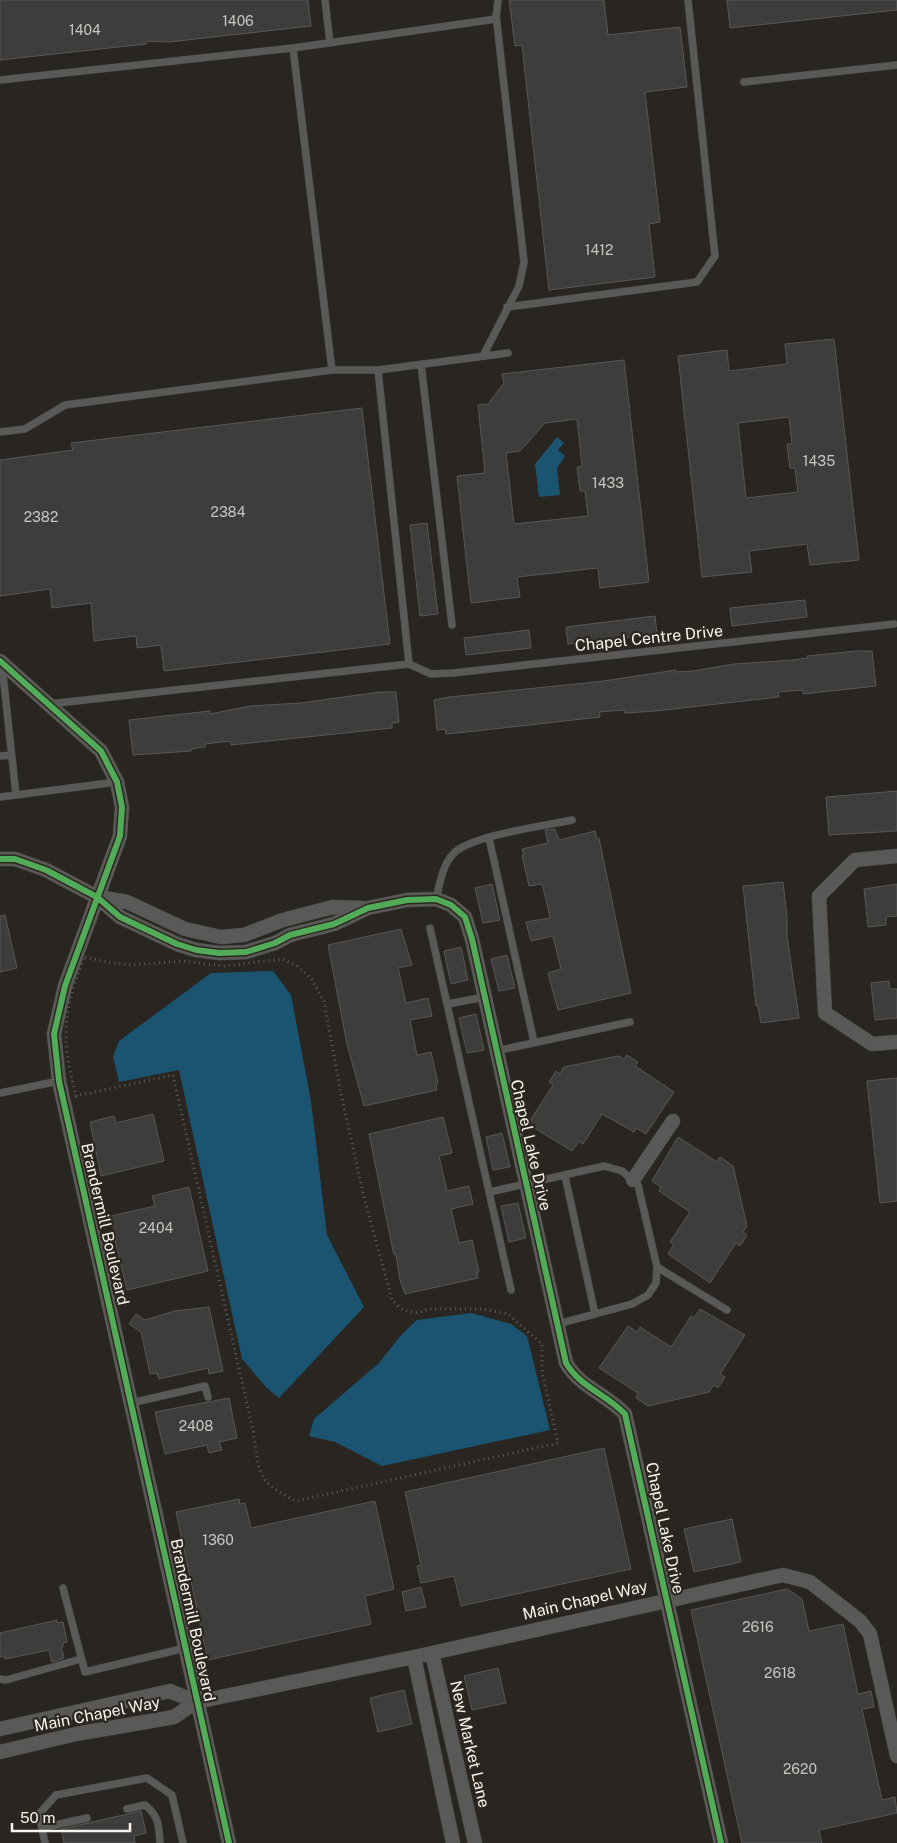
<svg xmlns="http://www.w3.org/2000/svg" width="897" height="1843" viewBox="0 0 897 1843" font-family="'Public Sans',sans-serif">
<rect width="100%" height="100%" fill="#292622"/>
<path fill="#1a5470" d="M557,437L564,443L558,450L565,456L557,468L560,495L539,497L535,464Z
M273,971L291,995L311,1101L327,1235L364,1307L279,1398L267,1388L242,1359L179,1070L119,1082L113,1057L119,1041L211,973Z
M471,1313L511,1324L527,1336L550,1430L382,1466L335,1442L309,1436L314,1419L379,1363L402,1334L417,1320Z"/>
<path fill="#3f3d3c" stroke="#595657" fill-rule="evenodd" d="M0,0H308L311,26L169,42L146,41V44L0,60Z
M509,0H604L608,35L680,27L687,87L645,92L660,222L649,224L655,277L549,290L522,45L515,46Z
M727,0H897V10L730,28Z
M834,339L859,560L810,565L807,544L749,551L752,572L702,577L678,356L727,350L729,371L787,364L785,344ZM789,417L792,444H787L790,468H795L798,492L746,498L738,423Z
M624,360L649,582L600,588L598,568L517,577L520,597L471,603L457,476L485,473L478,405L488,404L504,383L502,374ZM577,419L582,466L577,467L580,491H585L588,516L514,524L506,453L520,451L545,423Z
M362,408L390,644L164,671L161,645L137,648L136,636L94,641L91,603L52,608L50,589L0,596V460L73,450L71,443Z
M427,523L438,614L420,616L410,525Z
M805,600L807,617L732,626L730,608Z
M655,616L657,634L568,644L566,627Z
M529,630L531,648L466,655L464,638Z
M856,651H872L876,686L803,694V690L778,692L779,697L656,711L625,713L624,710L599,712L600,717L476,731L446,734L445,729L437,730L434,700L449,697L604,681L676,670V672L693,671L734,664L792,660L808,658L807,656Z
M380,692H396L399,722L392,723V728L231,745L230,741L205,744V747L191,749V751L133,755L129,720L210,711V714L250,706L300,703Z
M897,791V831L829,835L826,797Z
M555,829L559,840L595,831L597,839L599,838L631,993L558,1010L548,973L561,969L553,936L531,941L526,922L550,918L548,908L542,884L529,886L522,855H524L522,849L548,843L545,830Z
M783,882L787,917V936L799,1018L761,1023L758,1006H756L743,886Z
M492,884L500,920L483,923L475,888Z
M897,884V916L886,917V925L868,927L864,889Z
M5,915L17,968L0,972V916Z
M401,929L412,965L398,968L406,1003L428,998L432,1016L410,1020L417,1055L431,1052L438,1083L436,1084L437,1090L364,1106L347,1044L328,945Z
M461,947L468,980L451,984L444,951Z
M507,955L515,988L499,991L491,959Z
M889,981L890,989H897V1018L875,1020L871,983Z
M476,1014L484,1050L467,1053L459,1018Z
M627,1055L638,1062L635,1066L674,1092L646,1134L636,1128L634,1132L602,1114L583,1144L579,1141L572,1151L528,1124L553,1085L549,1082L556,1071L560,1074L564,1067L618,1056L624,1059Z
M897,1078V1201L880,1203L867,1081Z
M153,1114L164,1161L101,1176L90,1122L114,1116L116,1123Z
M443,1117L452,1153L439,1156L447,1191L469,1186L473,1204L451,1209L459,1243L472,1240L479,1272H477L478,1278L405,1294L400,1280L396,1254L394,1255L392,1246L369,1134Z
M502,1133L510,1167L493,1170L486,1137Z
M678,1137L717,1162L720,1157L733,1166L747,1226L743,1232L747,1235L740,1246L736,1243L710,1283L668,1254L674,1244L670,1242L690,1212L659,1191L661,1187L652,1181Z
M189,1187L208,1271L127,1290L115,1240H117L111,1216L155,1206L152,1196Z
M518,1203L526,1238L509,1242L501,1206Z
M209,1307L223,1371L209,1374L208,1368L159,1379L157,1373L150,1374L141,1332L129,1324L136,1314L145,1320L175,1311Z
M700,1309L745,1335L720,1374L725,1377L718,1388L714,1385L709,1392L648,1406L636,1398L638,1393L599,1368L628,1326L637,1332L640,1327L671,1347L691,1316L694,1318Z
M229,1398L237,1438L219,1442L222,1450L209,1453L207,1445L165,1454L155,1412Z
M604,1448L631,1569L461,1606L454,1576L421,1583L417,1566L421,1565L405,1492Z
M239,1499L240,1504L245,1503L251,1528L375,1501L394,1589L365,1596L371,1624L208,1660L176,1512Z
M732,1519L741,1562L694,1572L684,1529Z
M421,1587L426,1607L406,1611L402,1592Z
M787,1589L802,1599L809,1631L843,1624L858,1694L871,1691L874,1707L862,1709L882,1800L895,1797L897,1813L819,1830L822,1843H742L691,1610Z
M57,1620V1623L63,1622L67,1642L63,1643V1647H61L64,1658L52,1662L49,1650L5,1659L4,1656L0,1657V1633Z
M498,1668L506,1703L472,1710L464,1676Z
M404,1690L412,1724L378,1732L370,1698Z
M141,1811L146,1833L134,1836L135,1843H64L61,1829Z"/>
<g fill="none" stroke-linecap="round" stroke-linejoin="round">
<defs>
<path id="lane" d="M325,0L330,43
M293,48L332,370
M0,80L293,48L496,19L498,0
M744,82L897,65
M507,307L697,282L715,256L688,0
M483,356L519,286L524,262L496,15
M421,364L452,625
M378,370L409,664
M0,432L25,429L65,405L332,370H378L508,353
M2,665L16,795
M49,704L409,664L431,674L453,673L894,624
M0,756L11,755
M0,797L117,782
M489,838L534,1042
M436,899C440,884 442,865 454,853C473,835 544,826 572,820
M430,928L511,1290
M448,1004L484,997
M496,1051L630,1022
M0,1093L59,1081
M565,1176L595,1314
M490,1192L604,1166L622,1171L638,1185L657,1267L656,1283L648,1295L632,1304L558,1324
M657,1267L727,1310
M131,1403L205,1386L208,1397
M63,1588L85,1672L185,1648
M0,1679L6,1680L81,1659
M127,1809L145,1805C159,1816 159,1826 160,1843
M42,1828L87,1818
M45,1843L39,1814L56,1795L147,1778L172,1795L183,1843"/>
<path id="street" d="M0,661L101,751L117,782L122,807L120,836L65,986L54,1034L59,1081L229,1843
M897,856L855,860L819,896L825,1013L872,1044L897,1042
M0,859H15L46,870L97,897L120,917L177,944L196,950L219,953L246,952L275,943L290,935L334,924L368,908L407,900L436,899L451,905L465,917L472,939L566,1363C581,1388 605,1393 625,1414L721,1843
M98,897L127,902L185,929L221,937L244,935L283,920L333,907L364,908
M633,1180L673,1121
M432,1653L475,1843
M414,1657L453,1843
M0,1729L170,1691L196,1702
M0,1752L76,1734L174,1717L196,1702L414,1657L783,1575L810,1582L860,1621L870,1634L897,1756"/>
</defs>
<use href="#lane" stroke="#45433f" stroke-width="8"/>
<use href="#street" stroke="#45433f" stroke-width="15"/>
<path stroke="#5f5d5b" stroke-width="3" stroke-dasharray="1 4" stroke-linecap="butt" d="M85,957L111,963L131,965L183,961L223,966L283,959L297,966L311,978L324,1001L341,1094L365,1201L392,1300L403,1310L418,1313L428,1309H482L508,1314L542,1344V1372L558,1443L296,1501C255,1481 260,1473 253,1431L173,1075L76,1096C72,1078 66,1058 66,1039C65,1012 74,982 85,957Z"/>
<use href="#lane" stroke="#595a58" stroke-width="7"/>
<use href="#street" stroke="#595a58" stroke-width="14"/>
<defs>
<path id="cycleway" d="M0,661L101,751L117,782L122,807L120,836L65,986L54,1034L59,1081L229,1843
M0,859H15L46,870L97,897L120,917L177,944L196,950L219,953L246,952L275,943L290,935L334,924L368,908L407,900L436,899L451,905L465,917L472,939L566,1363C581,1388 605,1393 625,1414L721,1843"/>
</defs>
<use href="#cycleway" stroke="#2c271f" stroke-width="9"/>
<use href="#cycleway" stroke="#51ab58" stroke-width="6"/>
</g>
<g text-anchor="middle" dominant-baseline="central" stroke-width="4.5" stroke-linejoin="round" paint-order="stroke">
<g font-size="14" fill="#c9c6c2">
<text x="238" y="21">1406</text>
<text x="85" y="30">1404</text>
<text x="599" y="250">1412</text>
<text x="819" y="461">1435</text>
<text x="608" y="483">1433</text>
<text x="228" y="512">2384</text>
<text x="41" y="517">2382</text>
<text x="156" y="1228">2404</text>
<text x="196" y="1426">2408</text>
<text x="218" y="1540">1360</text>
<text x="758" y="1627">2616</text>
<text x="780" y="1673">2618</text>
<text x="800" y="1769">2620</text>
</g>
<g font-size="16" fill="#f7f3ee" stroke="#2c271f">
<text transform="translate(649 638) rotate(-6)">Chapel Centre Drive</text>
<text transform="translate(531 1145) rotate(77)">Chapel Lake Drive</text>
<text transform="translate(105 1224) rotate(77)">Brandermill Boulevard</text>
<text transform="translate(665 1528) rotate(78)">Chapel Lake Drive</text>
<text transform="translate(585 1600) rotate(-13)">Main Chapel Way</text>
<text transform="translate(193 1620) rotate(78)">Brandermill Boulevard</text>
<text transform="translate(97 1714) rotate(-11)">Main Chapel Way</text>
<text transform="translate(470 1744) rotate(77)">New Market Lane</text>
</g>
</g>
<path d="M12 1823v8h118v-8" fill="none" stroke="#f7f3ee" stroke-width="2.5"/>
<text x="20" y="1823" font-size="15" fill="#f7f3ee" stroke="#2c271f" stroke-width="4" paint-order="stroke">50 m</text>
</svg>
